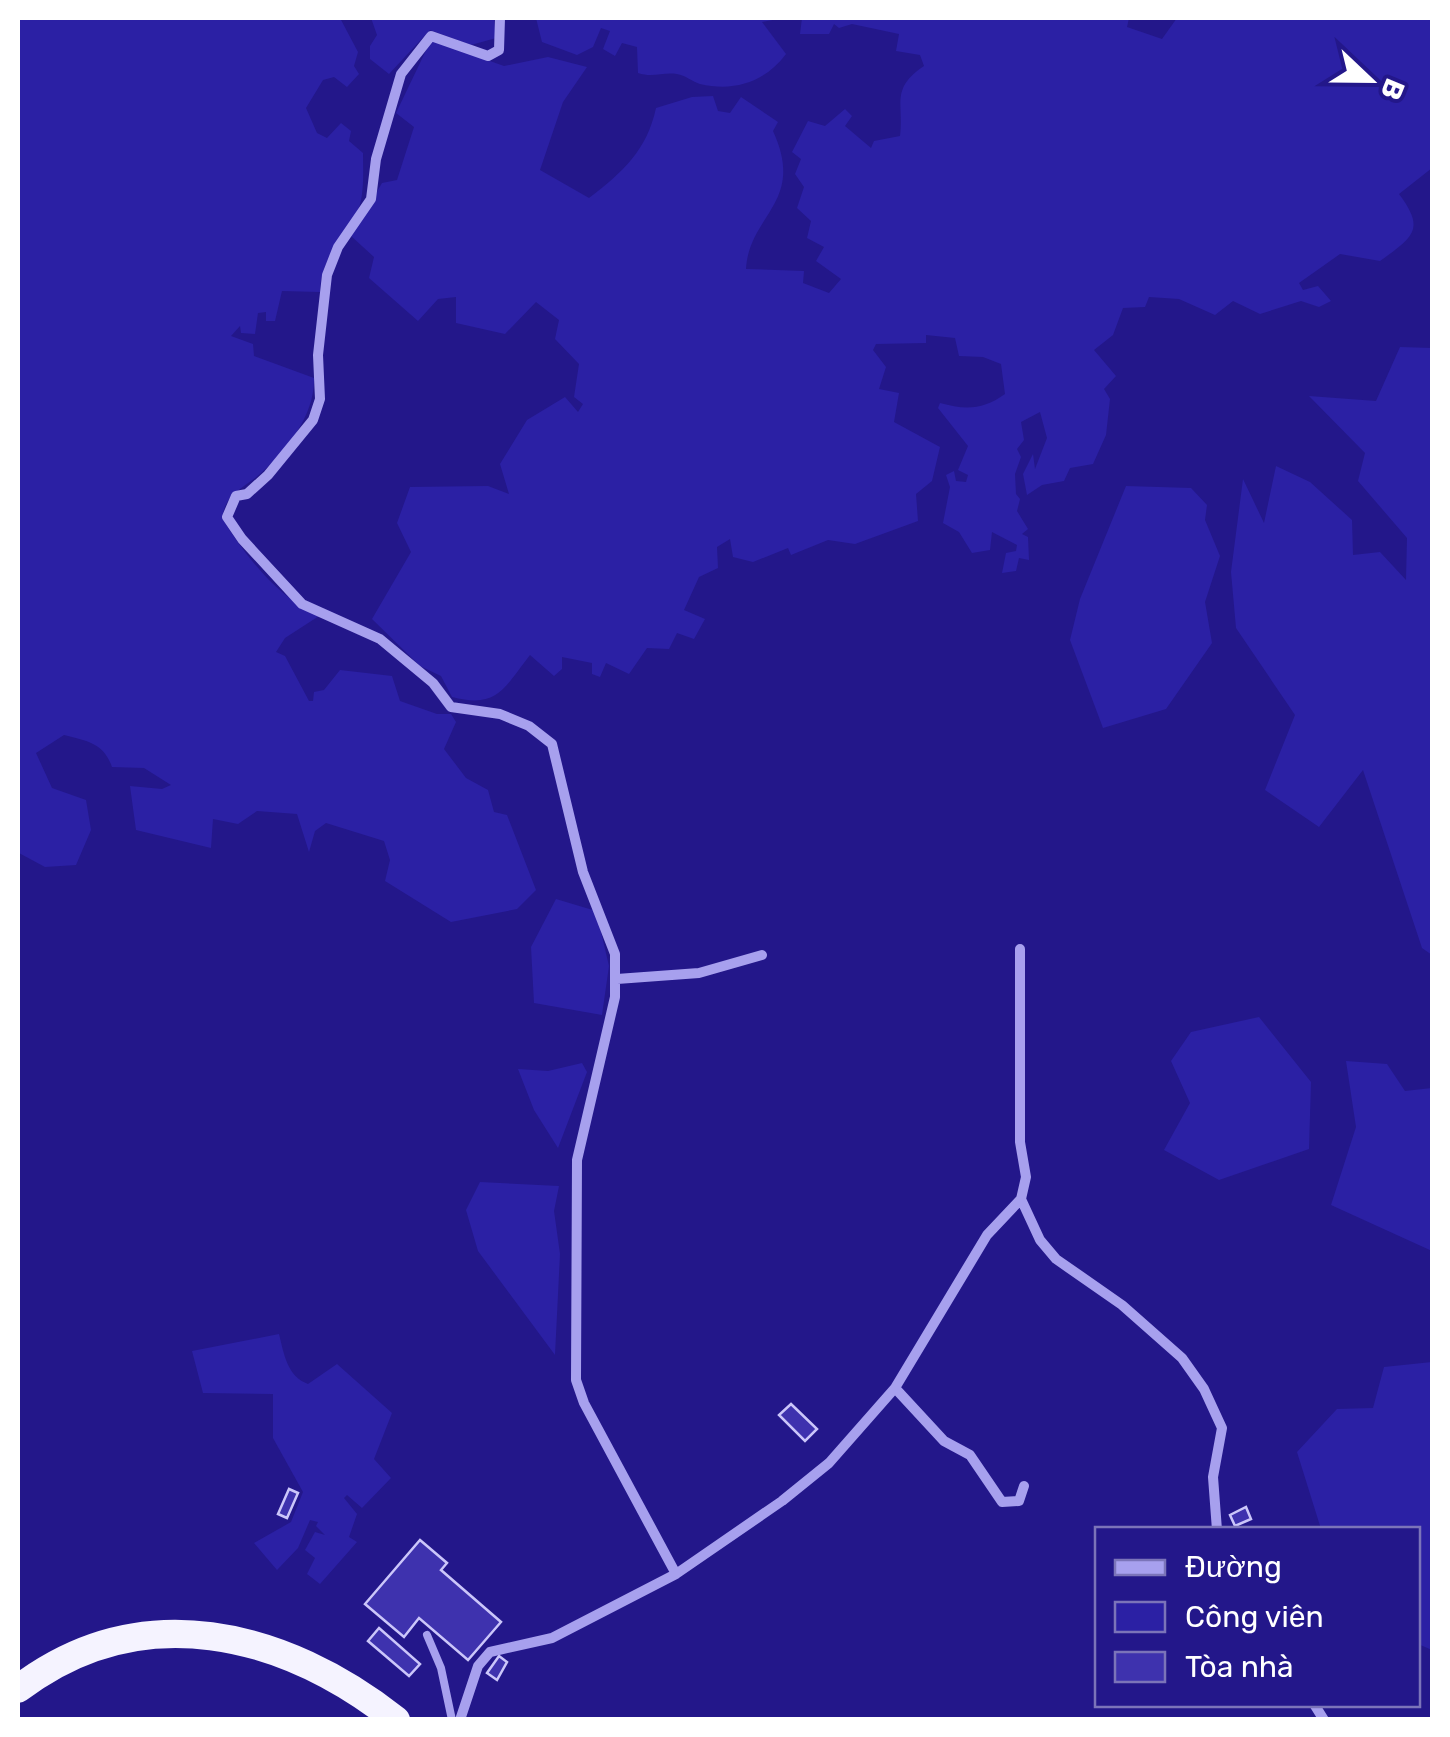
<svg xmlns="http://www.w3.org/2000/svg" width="1450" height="1737" viewBox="0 0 1450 1737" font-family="Rubik,sans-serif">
<rect width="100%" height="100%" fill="#23178a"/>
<path fill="#2b20a4" d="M18,18H340L358,52L354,66L359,74L347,87L334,77L323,80L306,108L317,133L327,138L341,123L351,131L349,141L363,153C363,172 365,198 356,215C341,241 320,261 320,292L282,291L275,321H266V312L258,313L255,334L241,333L240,326L231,336L253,344L254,356L314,378C315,414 288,449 261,473C244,489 226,492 222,518C246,557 277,597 319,616L285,638L276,652L285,656L309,701H313L314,692L324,690L340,670L392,676L400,701L437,714H451L456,722L444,749L466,778L488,790L494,812L507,815L536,890L517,909L451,922L385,881L390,860L384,841L326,823L315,831L309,852L297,814L257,811L238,824L213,819L211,848L136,830L130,786L162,789L171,785L144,768L112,767C104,743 87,741 64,735L36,753L52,788L86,800L91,830L76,865L45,867L19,853Z
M371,18H494L496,38L471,45L430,30L389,74L370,59V46L377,35Z
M536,18H783L762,22L786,54C765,82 735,92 700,84C693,82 685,75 677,74C662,72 653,78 638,73L637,47L622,43L615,56L603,49L610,31L601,28L593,47L577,55L542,42Z
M802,18H1129L1127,27L1162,39L1177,18H1432V168L1399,194C1426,230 1413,237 1380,261L1340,254L1299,283L1303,290L1318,286L1331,301L1319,307L1301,301L1260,314L1233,301L1215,315L1179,299L1149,297L1145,307L1123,308L1113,335L1094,350L1116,376L1104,389L1110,399L1106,435L1093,464L1070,468L1064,481L1042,485L1027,495L1023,474L1033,454L1035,469L1047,438L1040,412L1021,422L1024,440L1017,449L1021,457L1015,474L1016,494L1020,499L1017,511L1028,529L1022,534L1028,537L1029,560L1019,558L1016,571L1002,573L1006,553L1016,551L1017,545L992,532L990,550L972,553L959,532L943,523L950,487L946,475L954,471L956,481L966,482L968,475L958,470L968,446L938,408L940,403C965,410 983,410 1005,394L1001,364L983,357L959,356L955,338L926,335V343L876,344L873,350L886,367L879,389L899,393L894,422L940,447L932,481L916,494L918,521L855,544L828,540L791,555L788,548L753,562L733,557L730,539L717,547L718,568L699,577L684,610L705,619L694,639L677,633L669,649L647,648L629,674L606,663L600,677L592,674V663L562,657V669L554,676L530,655C504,688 498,709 452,697L441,676L420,666L372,619L411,552L397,523L410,487L488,486L509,494L500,464L527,420L565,397L578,412L583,404L574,397L579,364L555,339L559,320L536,302L505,334L456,323V297L438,299L418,321L369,278L374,257L351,236L382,183L397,180L414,127L396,113L431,40L504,66L548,57L587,67L563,102L540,170L589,198C623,172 647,150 656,108L692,97L713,96L718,111L730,113L741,97L778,122L773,131C806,203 749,214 746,269L804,271L803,283L829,293L841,279L816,261L824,247L807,238L811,221L797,208L804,187L795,174L801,159L792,152L808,121L825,126L845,109L852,116L845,126L871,148L874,141L900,136C904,103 890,89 924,66L920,55L896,51L899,34L852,24L839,28L834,24L829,34H800Z
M1400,347L1432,348V955L1422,948L1363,770L1319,827L1265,790L1295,715L1236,628L1231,572L1243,479L1264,523L1276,466L1310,482L1352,520L1353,555L1380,552L1406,580L1407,538L1358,481L1365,453L1309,396L1376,401Z
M1126,486L1191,488L1207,505L1205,520L1220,556L1205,602L1212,643L1166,709L1103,728L1070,640L1080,599Z
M556,899L596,911L609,966L602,1015L534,1003L531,947Z
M1259,1017L1311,1082L1309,1149L1219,1180L1164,1150L1190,1103L1171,1061L1191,1032Z
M1346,1061L1387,1064L1405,1091L1432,1088V1251L1331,1205L1356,1127Z
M582,1063L587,1072L558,1148L534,1110L518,1069L548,1071Z
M480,1182L559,1186L554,1211L560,1254L555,1355L478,1251L466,1210Z
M279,1334C284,1354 287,1376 308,1384L337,1364L392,1413L374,1459L391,1478L362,1508L347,1495L344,1498L357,1514L349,1537L357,1542L320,1584L307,1574L315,1558L305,1550L315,1532L325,1535L316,1526L318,1522L310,1520L298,1548L277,1570L254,1543L291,1522L303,1492L273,1438V1394L203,1393L192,1351Z
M1432,1362V1650L1418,1644V1530L1321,1529L1297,1452L1337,1409L1373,1408L1384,1367Z"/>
<path fill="#3e32ae" stroke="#cbc6fa" stroke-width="2.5" d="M791,1404L817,1429L805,1441L779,1415Z
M289,1489L298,1493L287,1518L278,1514Z
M1246,1507L1251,1519L1235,1526L1230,1515Z
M420,1540L447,1563L441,1570L501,1622L468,1660L419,1618L404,1637L365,1604Z
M379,1628L420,1664L409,1676L368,1641Z
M499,1656L507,1662L497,1680L487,1673Z"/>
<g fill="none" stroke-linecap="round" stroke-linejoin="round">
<path stroke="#a7a0ee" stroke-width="8" d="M427,1635L441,1668L452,1720"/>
<path stroke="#a7a0ee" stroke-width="10" d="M500,18L499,50L488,56L431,36L401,74L376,159L371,199L338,247L327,275L318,355L320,399L313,420L268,475L247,494L236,496L227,517L242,539L302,604L380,639L433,683L451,707L500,714L529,726L552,744L583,872L615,954V997L577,1160L576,1380L584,1403L676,1574
M1020,949V1142L1026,1177L1021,1199L1040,1240L1056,1259L1122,1305L1182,1358L1204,1389L1222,1428L1213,1477L1217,1530
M617,979L699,973L762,955
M895,1388L944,1441L970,1455L1002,1502L1019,1501L1024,1486
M1314,1704L1324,1720
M460,1720L478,1666L490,1652L552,1638L676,1574L782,1501L829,1463L895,1388L987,1235L1021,1199"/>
<path stroke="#f5f3ff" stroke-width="28" d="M18,1689C141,1595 284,1632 396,1720"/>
</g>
<rect width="1450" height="1737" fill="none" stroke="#ffffff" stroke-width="40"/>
<rect x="1095" y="1527" width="325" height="180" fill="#23178a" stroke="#7b74b9" stroke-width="2.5"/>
<rect x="1115" y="1560" width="50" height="15" fill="#a7a0ee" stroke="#7b74b9" stroke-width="2.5"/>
<text x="1185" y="1577" font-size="30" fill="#ffffff">Đường</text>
<rect x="1115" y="1602" width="50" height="30" fill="#2b20a4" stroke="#7b74b9" stroke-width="2.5"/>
<text x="1185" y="1627" font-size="30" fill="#ffffff">Công viên</text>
<rect x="1115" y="1652" width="50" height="30" fill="#3e32ae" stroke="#7b74b9" stroke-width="2.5"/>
<text x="1185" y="1677" font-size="30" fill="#ffffff">Tòa nhà</text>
<g transform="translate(1370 80) rotate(112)" stroke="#23178a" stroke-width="8" paint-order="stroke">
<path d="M0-8L18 38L0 25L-18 38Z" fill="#ffffff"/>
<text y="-15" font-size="28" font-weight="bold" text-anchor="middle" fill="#ffffff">B</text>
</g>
</svg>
